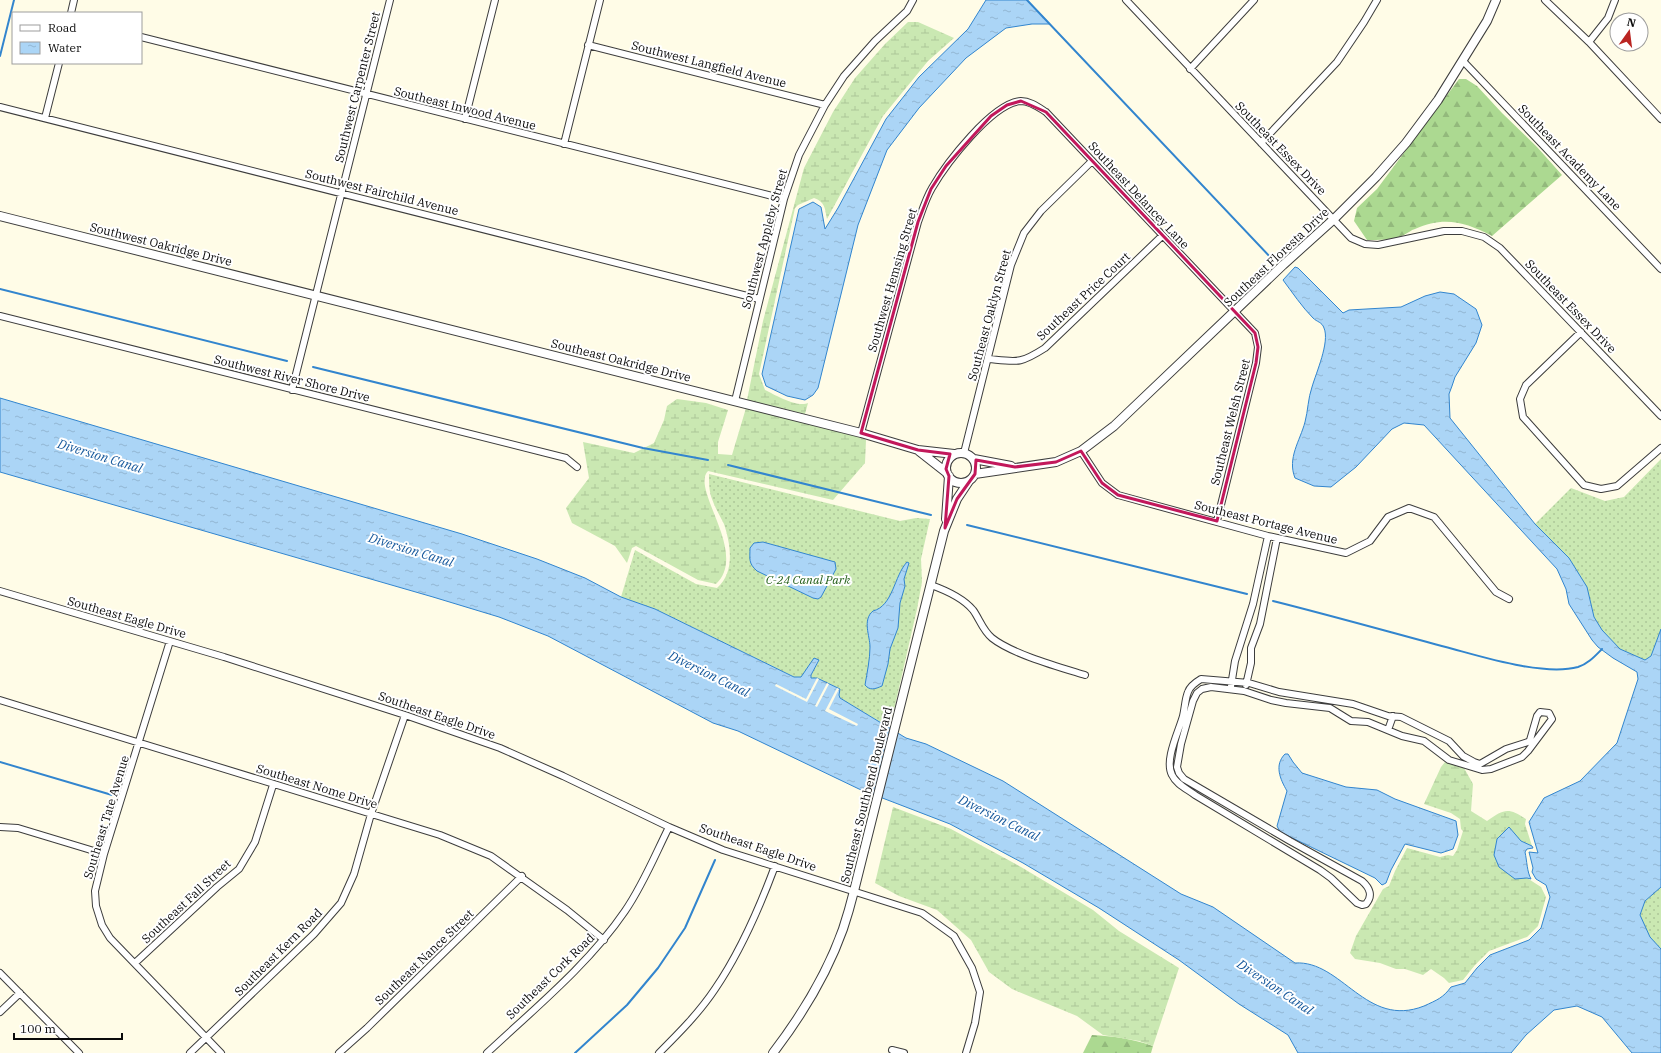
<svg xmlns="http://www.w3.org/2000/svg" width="1661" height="1053" viewBox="0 0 1661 1053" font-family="'IBM Plex Serif',serif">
<defs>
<pattern id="grass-dots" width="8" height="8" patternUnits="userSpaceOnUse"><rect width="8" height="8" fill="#cae8b2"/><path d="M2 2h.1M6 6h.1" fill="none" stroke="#acc698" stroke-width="1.8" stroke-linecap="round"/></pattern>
<pattern id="forest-firs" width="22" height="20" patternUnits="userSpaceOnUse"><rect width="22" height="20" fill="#acd991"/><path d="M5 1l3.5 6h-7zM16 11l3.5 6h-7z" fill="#93b97c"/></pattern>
<pattern id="wetland-marsh" width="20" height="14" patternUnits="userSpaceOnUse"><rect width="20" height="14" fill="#cae8b2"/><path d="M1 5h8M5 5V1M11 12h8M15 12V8" fill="none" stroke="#acc698"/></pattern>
<pattern id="water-ripples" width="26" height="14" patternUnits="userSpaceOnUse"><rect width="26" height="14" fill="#abd5f6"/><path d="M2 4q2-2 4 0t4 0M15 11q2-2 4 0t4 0" fill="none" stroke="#92b6d2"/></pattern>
</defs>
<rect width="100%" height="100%" fill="#fffce7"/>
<path fill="url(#grass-dots)" d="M1661,459V684L1599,637L1535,524L1571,488L1605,501L1624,497Z
M709,474L900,521L916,518L930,519L921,559L922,582L917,609L893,714L890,713L885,725L840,698L839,695L840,689L817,678L811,679V675L819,661L801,677H794L655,609L621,597L635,550L696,584L717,588C735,573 731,545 724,524C720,516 715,508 712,499C709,491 709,483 709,474Z
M1661,868V974L1620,933Z"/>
<path fill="url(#forest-firs)" d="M1459,79H1466L1477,86L1502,113L1537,147L1562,175L1492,236C1465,222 1444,216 1415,229C1411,230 1408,233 1404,235C1393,240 1378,240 1367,240L1354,221L1357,208L1377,189Z
M1092,1035C1113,1036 1133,1039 1153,1046L1151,1053H1083Z"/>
<path fill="url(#wetland-marsh)" d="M908,22H918L954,38L928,61L883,116L827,219C825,208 825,202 814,198L798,205L795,208L759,374L765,390C775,395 798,408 808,403L805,414L747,400L763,321L804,168L833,112L855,78L885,44Z
M677,399L706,403L728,410L718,442V454L732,455L746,408L858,436L866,440L865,463L833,500L708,471C690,489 749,553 716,584L698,580L636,546L632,548L627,563L615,546L572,523L566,508L589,478L583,442L634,453L654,443L664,420L667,406Z
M1445,762L1464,768L1473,784L1471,811L1487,821C1504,809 1508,807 1526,819L1525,824L1532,846L1521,841L1527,878L1541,887L1546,897L1538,926L1527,937L1489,951L1475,965L1463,980L1449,983L1444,978L1431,969L1423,975L1405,969H1396L1380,963L1355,959L1350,953L1356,936L1383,889L1389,886L1395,871L1407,848L1440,857L1448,855L1453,856L1457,850L1463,831L1461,829L1460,819L1451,813L1424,804L1441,767Z
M893,807L951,829L1021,867L1093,910L1119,931L1179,968L1153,1046L1139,1041L1103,1035L1077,1016L1012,989L989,972L971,940L937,910L899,896L875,883Z"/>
<path fill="url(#water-ripples)" stroke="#3285ce" d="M986,0H1027L1050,24H1032L1006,28L966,58L919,108L887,150L858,225L818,388L813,395L805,400L787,396L766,386L762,374L799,209L813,202L821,207L825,229L838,208L886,119L919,77L968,29Z
M1295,267L1298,268L1343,313L1349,310L1401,307L1425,296L1440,292L1454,294L1476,309L1482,325L1476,343L1455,377L1452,386L1449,394L1450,418L1535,524L1569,558L1587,587L1594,617L1602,630L1620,649L1645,660L1651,656L1661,629V887L1645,901L1640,915L1650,937L1661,949V1053H1632L1602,1017L1577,1006L1554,1010L1526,1035L1511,1053H1298L1288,1035L1239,1004L1179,960L1099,908L1023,863L950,824L859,789L738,731L713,723L548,636L499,617L433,597L0,472V398L462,534L537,559L585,578L621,597L655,609L794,677H801L814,658L819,660L811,675V678H817L840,689L839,695L840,698L906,738L926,744L1003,781L1181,894L1213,907L1295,963C1342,960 1366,1029 1424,1006C1437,1000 1443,998 1451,987L1465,983L1477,968L1490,955L1529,940L1541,928L1550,897L1546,885L1536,879L1532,872L1533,868L1529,852L1538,853L1529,822L1544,798L1580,781L1617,743L1638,679L1637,672L1613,658L1598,647L1592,640L1569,604L1566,589L1557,569L1424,425L1404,423L1392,429L1356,467L1331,487L1314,486L1295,478C1287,458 1300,441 1305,422C1308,411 1308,398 1312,387C1316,373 1330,342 1324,328C1322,322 1317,322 1313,318C1302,307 1292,292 1283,280Z
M763,542L835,562L836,569L821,597L818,599L813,598L757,571C748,563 750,559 750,548L754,543Z
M907,562L909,563L904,579L905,586L900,603L898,628L890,649L888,664L882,686C875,689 870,691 865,685C867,673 870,659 870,647C870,636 862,620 873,611C893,606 894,576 907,562Z
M1285,754H1288L1293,762L1302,773L1346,787L1377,790L1395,799L1456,821L1458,835L1453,849L1441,853L1405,844L1391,870L1386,883L1382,885L1375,878L1280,832L1277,826L1287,791C1280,779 1274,765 1285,754Z
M1509,827L1521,841L1532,846L1533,848L1527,849L1525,852C1527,861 1527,872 1531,879L1527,878L1515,879L1499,867L1494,855L1497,839Z"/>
<path fill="#fffce7" d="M817,678L819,679L807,702L775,686L776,684L806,699Z
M827,683L829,684L817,707L815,706Z
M837,688L839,689L829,709L858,724L857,726L825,711Z"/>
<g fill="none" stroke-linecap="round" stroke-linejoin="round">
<path stroke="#3285ce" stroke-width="2" d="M1027,0L1273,260
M0,56L14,0
M0,289L287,361
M313,367L643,448L708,460
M728,465L931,515
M967,525L1247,594
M1273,601C1333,616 1393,633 1453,649C1486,658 1545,676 1578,667C1588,664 1595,656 1602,649
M0,762L112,795
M575,1053L627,1005L658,968L685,928L715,860"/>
<defs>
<path id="minor" d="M1126,0L1351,238L1365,244L1378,245L1444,231H1462L1484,237L1500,248L1661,416
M1545,0L1589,42L1661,119
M71,13L74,0
M141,37L784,199
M1589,42L1608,18L1615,0
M588,45L825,105
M1463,61L1661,269
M1190,69L1254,0
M0,107L759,299
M45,118L59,63
M465,119L495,0
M1261,143L1337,62L1364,22L1377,0
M564,144L600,0
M0,316L566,458L577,467
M1581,332L1526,385L1520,399L1523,417L1584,485L1601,489L1617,486L1661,448
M989,359C1018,362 1020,364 1045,348L1162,236
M292,390L390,0
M735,401L784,199L799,155L825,105L844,76L875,41L907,11L913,0
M861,433L918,222C922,211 926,198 932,188C946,164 992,103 1021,101C1030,101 1038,107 1046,112L1255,333L1258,347L1256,363L1217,521
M1081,451L1102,483L1118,495L1268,536L1346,553L1370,541L1388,517L1409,508L1434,517L1496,592L1509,599
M964,453L1011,265L1024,233L1041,211L1092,161
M931,585C945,590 963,598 973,610C979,618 983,631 992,638C1012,654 1059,667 1085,675
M0,591L224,657L405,715L500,748L563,776L669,827L723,850L922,913L954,936L972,968L980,992L975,1023L966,1053
M170,641L104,854L95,891L96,906L102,925L110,938L221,1053
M1201,679L1249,683L1279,692L1353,704L1388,716L1401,717L1449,741L1463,756L1474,762L1480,764L1506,749L1528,742L1530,740L1537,716L1540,712L1549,713L1552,719L1528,751L1522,757L1491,769L1482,770L1449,760L1424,741L1402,736L1368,722L1351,721L1330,708L1286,703L1271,700L1244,691L1211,687L1202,689L1197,693L1193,701L1181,744L1177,767L1179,773L1184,779L1290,841L1362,881C1370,888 1373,896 1366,904L1362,905L1357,903L1331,878L1320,870L1195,795C1187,789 1176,784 1172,775C1164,760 1179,731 1183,716C1185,708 1185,699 1188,692C1190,686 1196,682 1201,679Z
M1246,685L1251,663V648L1260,624L1277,538
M1231,686L1235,661L1253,604L1268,536
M0,700L440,835L491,856L567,910L604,940
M1388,730L1393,716
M0,827L18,828L104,854
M135,963L217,887L239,869L255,842L273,785
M0,973L79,1053
M0,1012L20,993
M892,1050L904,1053
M190,1053L314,934L341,903L354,874L371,814L405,715
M339,1053L367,1028L522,876
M487,1053C534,1009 589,964 625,911C643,885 655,855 669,827
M659,1053C679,1033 699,1013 715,989C741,951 759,909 775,866"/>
<path id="tertiary" d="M0,216L861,433L918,450L954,454
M919,451L947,473
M946 468a15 15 0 1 1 30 0a15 15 0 1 1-30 0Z
M974,459L1011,466
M975,474L1056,462L1081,451L1114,426L1283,265L1334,219L1376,177L1406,143L1438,100L1487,21L1496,0
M946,519L949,476
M773,1053C802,1015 827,974 843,929C847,917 851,903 854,891L944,531L957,499L969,481"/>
</defs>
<use href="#minor" stroke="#3d3d3d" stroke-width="8"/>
<use href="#tertiary" stroke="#3d3d3d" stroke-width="10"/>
<use href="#minor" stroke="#fff" stroke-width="6"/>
<use href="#tertiary" stroke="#fff" stroke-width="8"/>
</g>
<path fill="none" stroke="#c2185b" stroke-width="3" stroke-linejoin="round" d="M1021,101L1046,112L1255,333L1258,347L1256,363L1217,521L1118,495L1102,483L1081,451L1056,462L1015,467L976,460L975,474L957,499L945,528L949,476L946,469L950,454L918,450L861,433L918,222L931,189L946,166L991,116L1007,105Z"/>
<g text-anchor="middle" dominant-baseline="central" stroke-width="4" stroke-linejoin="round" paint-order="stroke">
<g font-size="12" fill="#0a0a0a" stroke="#fff">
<text transform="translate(709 64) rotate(14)">Southwest Langfield Avenue</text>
<text transform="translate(357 87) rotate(-76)">Southwest Carpenter Street</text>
<text transform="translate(465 108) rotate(14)">Southeast Inwood Avenue</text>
<text transform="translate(1281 148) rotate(46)">Southeast Essex Drive</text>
<text transform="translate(1570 157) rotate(46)">Southeast Academy Lane</text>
<text transform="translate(382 192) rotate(14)">Southwest Fairchild Avenue</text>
<text transform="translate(1139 195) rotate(47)">Southeast Delancey Lane</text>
<text transform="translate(764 239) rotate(-75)">Southwest Appleby Street</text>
<text transform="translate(161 244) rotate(14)">Southwest Oakridge Drive</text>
<text transform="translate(1276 257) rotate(-43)">Southeast Floresta Drive</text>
<text transform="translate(892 280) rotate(-74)">Southwest Hemsing Street</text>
<text transform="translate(1083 296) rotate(-43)">Southeast Price Court</text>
<text transform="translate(1571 306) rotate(46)">Southeast Essex Drive</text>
<text transform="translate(989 315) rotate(-75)">Southeast Oaklyn Street</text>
<text transform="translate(621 360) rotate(14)">Southeast Oakridge Drive</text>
<text transform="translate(292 378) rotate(14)">Southwest River Shore Drive</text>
<text transform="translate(1230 422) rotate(-76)">Southeast Welsh Street</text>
<text transform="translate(1266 522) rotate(14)">Southeast Portage Avenue</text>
<text transform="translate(127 617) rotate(16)">Southeast Eagle Drive</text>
<text transform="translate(437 715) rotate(19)">Southeast Eagle Drive</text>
<text transform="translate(317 786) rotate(17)">Southeast Nome Drive</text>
<text transform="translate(866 795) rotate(-76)">Southeast Southbend Boulevard</text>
<text transform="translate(106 817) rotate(-73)">Southeast Tate Avenue</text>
<text transform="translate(758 847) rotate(19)">Southeast Eagle Drive</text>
<text transform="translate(186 901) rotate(-43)">Southeast Fall Street</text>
<text transform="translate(278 952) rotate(-45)">Southeast Kern Road</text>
<text transform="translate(424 957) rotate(-44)">Southeast Nance Street</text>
<text transform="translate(550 976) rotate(-44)">Southeast Cork Road</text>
</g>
<g font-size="12" font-style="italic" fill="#25611b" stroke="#fff">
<text x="808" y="579">C-24 Canal Park</text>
</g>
<g font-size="13" font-style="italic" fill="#14579b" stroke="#fff">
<text transform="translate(100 456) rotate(17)">Diversion Canal</text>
<text transform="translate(411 550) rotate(17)">Diversion Canal</text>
<text transform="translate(709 674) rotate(26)">Diversion Canal</text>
<text transform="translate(999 818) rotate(26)">Diversion Canal</text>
<text transform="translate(1275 987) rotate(34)">Diversion Canal</text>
</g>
</g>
<rect x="12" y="12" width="130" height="52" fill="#ffffff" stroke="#9d9d9d"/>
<rect x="20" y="25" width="20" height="6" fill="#ffffff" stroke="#9d9d9d"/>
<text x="48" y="32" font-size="12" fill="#0a0a0a">Road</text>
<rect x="20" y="42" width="20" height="12" fill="url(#water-ripples)" stroke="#9d9d9d"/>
<text x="48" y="52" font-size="12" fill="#0a0a0a">Water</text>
<g transform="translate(1629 32) rotate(14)"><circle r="19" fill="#ffffff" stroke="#9d9d9d"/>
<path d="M0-3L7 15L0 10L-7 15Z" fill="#ba2522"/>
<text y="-6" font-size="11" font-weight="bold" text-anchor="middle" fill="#0a0a0a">N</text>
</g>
<path d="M14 1033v6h108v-6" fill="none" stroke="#0a0a0a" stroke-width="2"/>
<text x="20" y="1033" font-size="12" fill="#0a0a0a" stroke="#ffffff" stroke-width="3" paint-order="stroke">100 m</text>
</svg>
